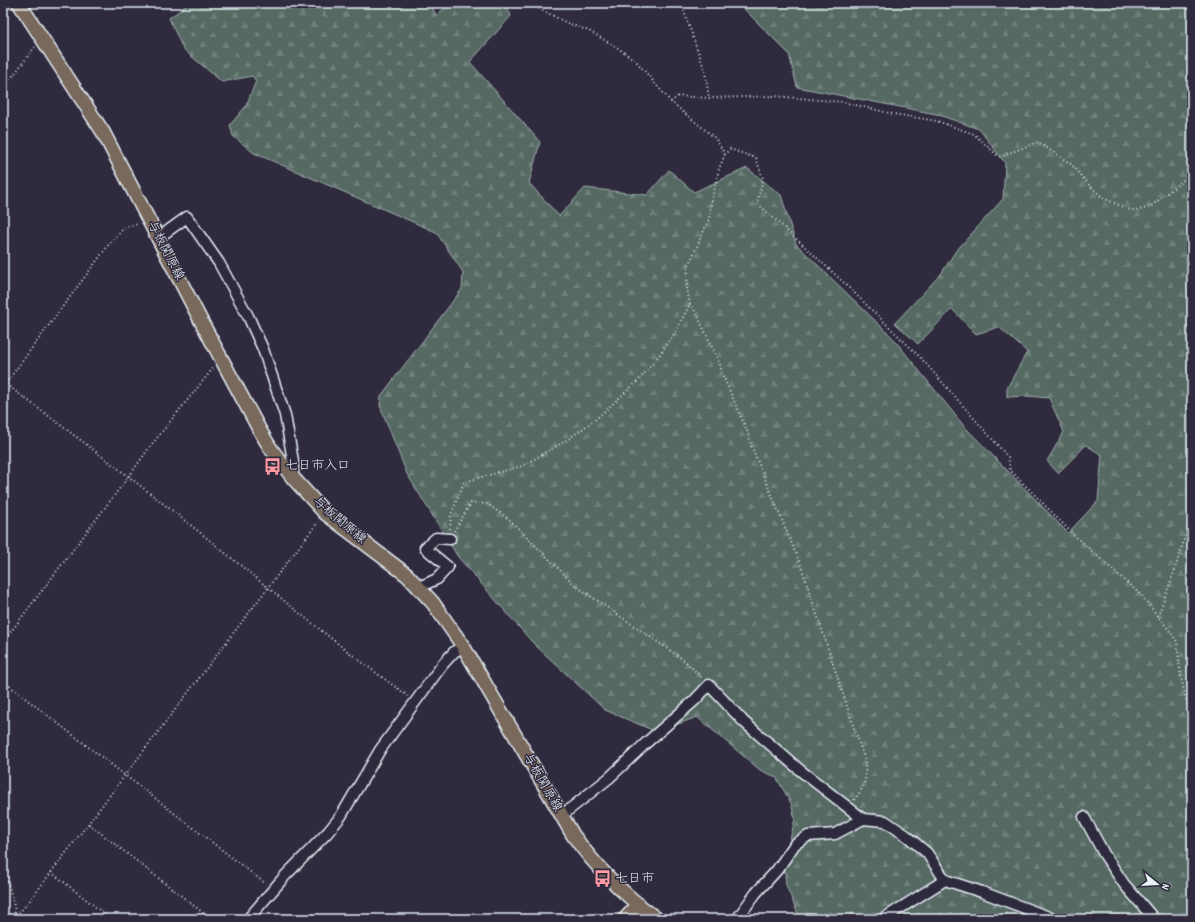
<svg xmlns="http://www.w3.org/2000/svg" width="1195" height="922" viewBox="0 0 1195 922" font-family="Dekko,'Klee One',sans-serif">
<defs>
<pattern id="forest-firs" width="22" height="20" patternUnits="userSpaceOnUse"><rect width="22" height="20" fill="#576b64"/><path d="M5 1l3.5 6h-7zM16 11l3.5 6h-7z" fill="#6f817b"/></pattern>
</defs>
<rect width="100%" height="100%" fill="#2f2a3d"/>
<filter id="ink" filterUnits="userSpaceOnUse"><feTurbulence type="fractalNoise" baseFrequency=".025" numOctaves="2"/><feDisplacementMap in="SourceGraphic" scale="8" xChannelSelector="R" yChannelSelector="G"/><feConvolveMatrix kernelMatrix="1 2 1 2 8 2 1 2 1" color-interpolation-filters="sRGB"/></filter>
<g filter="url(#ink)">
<path fill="url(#forest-firs)" stroke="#a0aeae" d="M190,3H430L436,15L452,3H506L511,16L470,62L540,142L529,183L559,216L585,188L647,195L669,170L694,192L747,168L781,195L796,244L892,337L964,426L1068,533L1098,501L1102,455L1086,445L1058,473L1047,461L1064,432L1049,398L1027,396L1007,397V388L1027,352L999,327L976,334L952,309L918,344L895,323L941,274L955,252L1003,199L1005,163L979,129L936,114L797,87L789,54L738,3H1192V919H800L786,885L784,863L795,819L791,803L776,777L760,770L697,717L657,732L605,710L533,643L458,557L407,474L380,406L381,396L462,289L463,272L436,232L254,153L233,136L230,125L246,106L256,81L252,76L222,82L183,49L169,18Z"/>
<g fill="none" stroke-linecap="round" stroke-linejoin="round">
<defs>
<path id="minor" d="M158,238L187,217L219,263L248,316L263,349L285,415L293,461V478
M419,587L437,579L448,567L425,548L436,538L450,539
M561,816L609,778L646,743L694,701L709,685L744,722L801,771L863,819
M1084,817L1104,854L1124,884L1154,919
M248,919L285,876L328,832L341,816L380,750L443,664L454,652L463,646
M737,919L756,893L777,870L795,844L808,836L835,834L863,819L885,821L907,836L927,853L945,880L982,892L1054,919
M883,919L945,880"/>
<path id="major" d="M19,3L103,132L200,319L259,429L271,449L293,478L325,513L407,575L433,603L463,646L573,835C597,869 624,895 657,919
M625,919L638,905"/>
</defs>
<use href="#minor" stroke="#e8f1f8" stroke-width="13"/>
<use href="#major" stroke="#e8f1f8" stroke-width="16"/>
<path stroke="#e8f1f8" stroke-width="2" stroke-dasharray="1 3" stroke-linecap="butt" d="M528,3L567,23L589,31L618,48L636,61L671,102L715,138L725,154
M681,3L705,71L709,98
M3,89L35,47
M671,102L678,96L709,98L775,96L843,102L893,114L937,121L974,134L999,157L1038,142L1071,164L1090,186L1103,198L1128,209L1136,211L1150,207L1192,173
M3,382C69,431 134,480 198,531C268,587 336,645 408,696
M3,387L110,243L125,227L138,224
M450,529L451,515L464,482L522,466L567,440L596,419L638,381L655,361L676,331L690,304
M454,531L471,503L487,504L510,520L576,586L684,660L703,679
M1158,616L1173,575L1192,515
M3,642L129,476L149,448L214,367
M3,681L266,884
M854,800C866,785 866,781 865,761L801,566L751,445L748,433L721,371V367L697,314L690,304L687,289L688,267L709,219L712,198L719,169L725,154L730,149L756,158L763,179L757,203L840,279L920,357L1008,457L1010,470L1074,535L1142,596L1172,634L1177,642L1181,677L1192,727
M89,824L211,919
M3,845L8,882L15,910L14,919
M51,872L111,919
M16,919L15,917L27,904L318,522"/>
<use href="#minor" stroke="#2f2a3d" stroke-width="10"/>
<use href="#major" stroke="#78695c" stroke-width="13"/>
</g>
</g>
<defs>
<symbol id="bus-bare" viewBox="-9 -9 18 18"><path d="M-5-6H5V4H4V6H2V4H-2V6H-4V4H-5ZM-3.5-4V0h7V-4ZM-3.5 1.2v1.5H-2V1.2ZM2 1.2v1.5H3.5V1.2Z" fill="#ff9aa2" stroke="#2f2a3d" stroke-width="2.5" paint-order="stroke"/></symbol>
</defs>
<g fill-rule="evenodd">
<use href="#bus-bare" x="260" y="454" width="25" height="25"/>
<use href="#bus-bare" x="590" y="866" width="25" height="25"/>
</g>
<g text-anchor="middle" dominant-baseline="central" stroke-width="3" stroke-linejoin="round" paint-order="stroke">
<g font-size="13" fill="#e8f1f8" stroke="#2f2a3d">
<text transform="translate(165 251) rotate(63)">与板関原線</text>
<text transform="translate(339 521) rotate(40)">与板関原線</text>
<text transform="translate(542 783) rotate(60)">与板関原線</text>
</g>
<g font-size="13" fill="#e8f1f8" stroke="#2f2a3d" text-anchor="start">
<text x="285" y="466">七日市入口</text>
<text x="615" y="879">七日市</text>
</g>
</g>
<rect width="1195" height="922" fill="none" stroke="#2f2a3d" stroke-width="16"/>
<rect x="8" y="8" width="1179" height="906" fill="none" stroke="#e8f1f8" stroke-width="1.5" filter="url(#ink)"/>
<g transform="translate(1157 884) rotate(108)" stroke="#2f2a3d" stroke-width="3" paint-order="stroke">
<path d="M0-3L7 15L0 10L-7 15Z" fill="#e8f1f8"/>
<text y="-6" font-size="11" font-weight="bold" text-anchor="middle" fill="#e8f1f8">N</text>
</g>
</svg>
